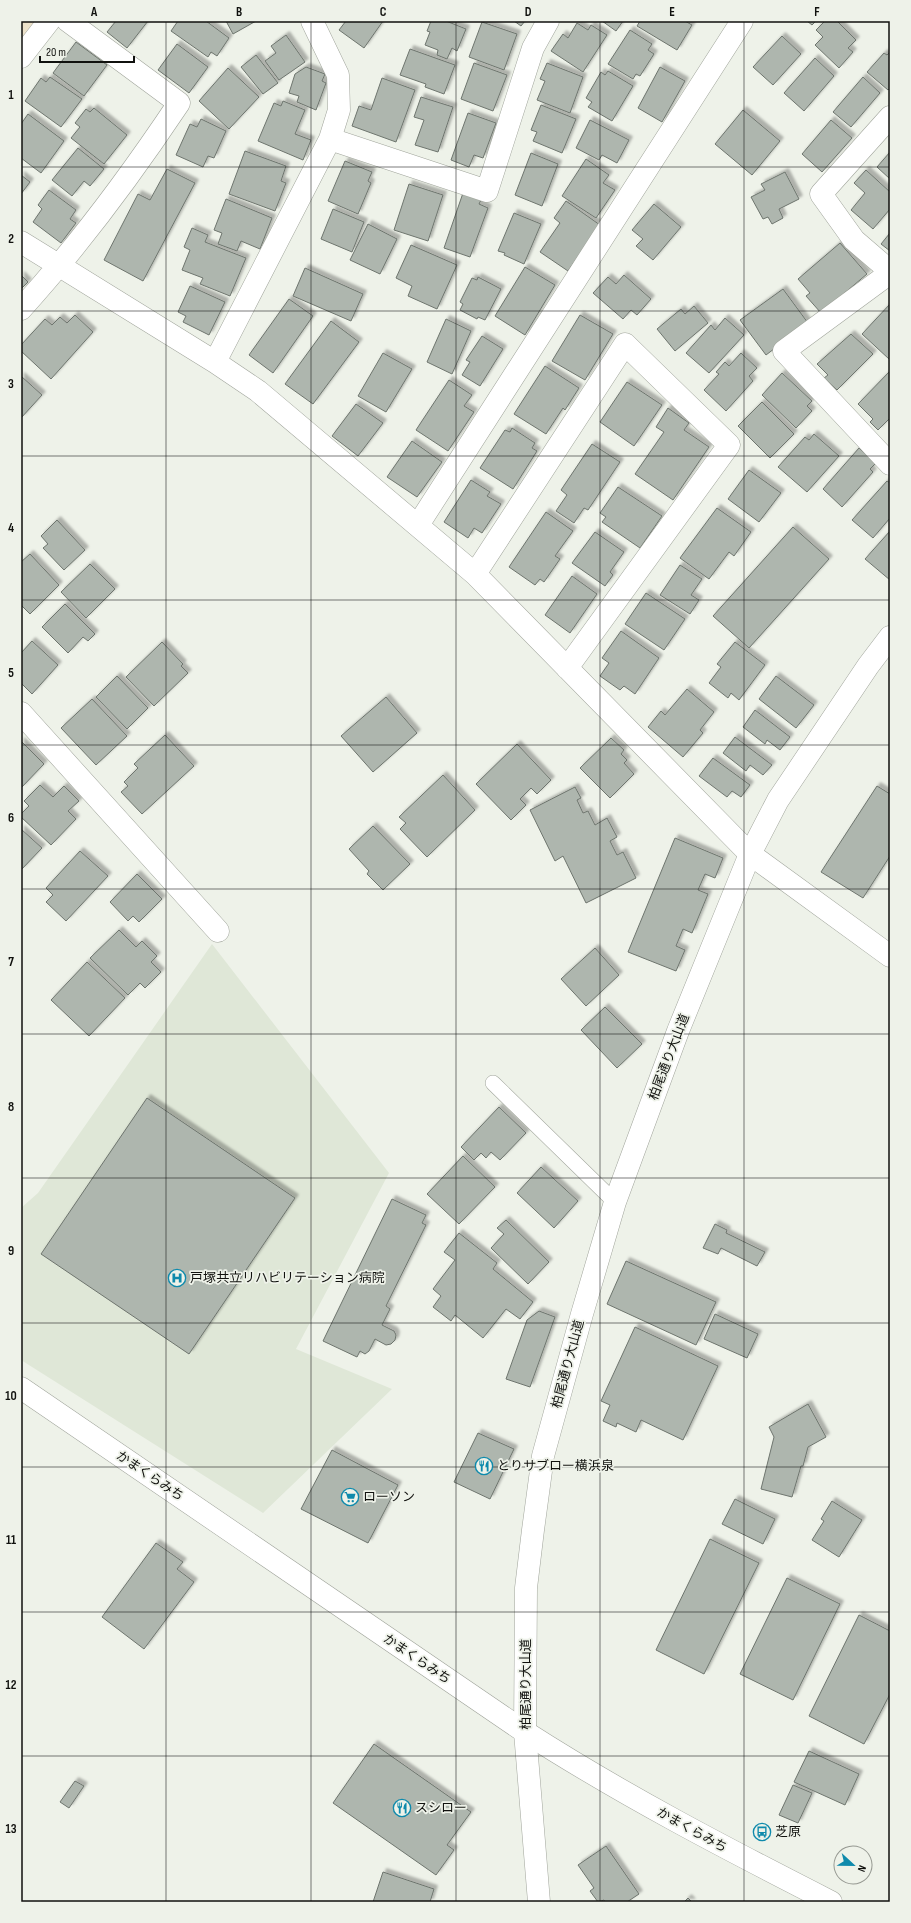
<svg xmlns="http://www.w3.org/2000/svg" width="911" height="1923" viewBox="0 0 911 1923" font-family="'Sofia Sans Condensed','Noto Sans JP',sans-serif">
<defs>
<filter id="shadow"><feDropShadow dx="3.5" dy="-3.5" stdDeviation="1" flood-color="#0004"/></filter>
</defs>
<rect width="100%" height="100%" fill="#eef2e9"/>
<path fill="#dfe7d7" d="M212,944L389,1173L296,1349L392,1389L263,1513L21,1360V1208L38,1193Z"/>
<path fill="#ece2ca" d="M21,21H36L21,40Z"/>
<path fill="#aeb6ae" stroke="#6e756e" filter="url(#shadow)" d="M116,21H148L127,48L107,32Z
M178,21H206L229,38L217,56L211,52L208,57L171,31Z
M226,21H256L233,34Z
M346,21H383L364,48L339,30Z
M431,21H446L466,29L457,51L452,48L447,59L437,55L438,50L425,45L430,32L427,31Z
M514,21H525L521,26Z
M602,21H623L616,31Z
M640,21H685L692,25L677,50L637,26Z
M807,21H816L812,25Z
M825,21H837L856,40L848,48L853,52L839,68L815,45L823,37L816,30Z
M482,22L517,34L504,70L469,57Z
M577,23L588,30L591,25L607,35L583,72L551,51L563,34L568,38Z
M630,30L652,44L648,50L654,54L640,76L636,74L633,79L608,64Z
M286,35L305,62L279,80L265,61L276,53L271,46Z
M782,36L801,54L773,85L753,67Z
M76,42L107,65L84,96L53,73Z
M177,44L208,67L189,93L158,70Z
M410,49L455,65L444,94L425,87L426,84L400,75Z
M890,52V88L888,90L867,72L884,53L887,55Z
M256,55L278,83L263,94L241,67Z
M815,58L834,76L804,111L784,93Z
M474,63L507,75L493,111L461,99Z
M547,63L583,77L570,113L537,100L545,81L540,79Z
M306,67L325,74L322,81L326,83L316,110L297,102L299,96L289,93L295,74Z
M660,67L685,81L662,122L638,108Z
M228,68L259,97L229,129L199,101Z
M608,71L633,86L612,121L588,107L592,102L586,98L601,72L605,75Z
M50,77L82,99L61,127L25,101L41,78L46,82Z
M863,77L880,93L851,127L833,112Z
M382,78L415,90L396,142L352,126L359,106L371,110Z
M421,97L453,107L438,152L415,145L424,120L414,117Z
M283,101L305,110L295,134L311,140L303,160L258,141L274,103L281,106Z
M541,105L576,119L562,153L533,141L537,132L531,130Z
M94,108L127,135L104,164L71,138L80,127L75,123L86,109L90,112Z
M743,110L780,141L752,175L715,144Z
M468,113L496,123L483,158L474,155L469,167L451,160Z
M28,114L64,141L41,173L21,158V124Z
M201,119L226,131L214,158L208,156L203,167L176,155L190,124L197,127Z
M590,120L629,140L617,163L602,155L599,160L576,148Z
M831,120L852,138L822,172L802,154Z
M78,148L104,169L90,186L84,181L72,196L52,180Z
M245,151L286,166L281,181L286,183L275,211L229,194Z
M890,152V179L877,167Z
M531,153L558,164L542,206L515,195Z
M586,159L609,175L603,183L615,190L596,218L562,196Z
M345,161L372,172L368,181L371,183L358,214L328,201Z
M167,169L195,183L143,281L104,260L138,194L150,200Z
M866,170L890,192V209L873,229L851,210L865,193L854,183Z
M785,172L799,199L779,209L783,218L772,224L768,217L763,219L751,197L765,190L761,184Z
M21,175L30,182L21,194Z
M409,184L443,195L428,241L394,230Z
M49,190L76,210L70,219L76,223L61,243L33,222L42,209L38,205Z
M463,193L481,200L479,204L488,208L470,257L444,248Z
M226,199L272,218L260,249L241,241L237,251L218,244L222,233L214,230Z
M566,201L600,225L568,271L540,252L560,223L554,218Z
M654,204L681,227L653,260L636,246L643,239L632,230Z
M333,209L364,222L352,252L321,239Z
M514,213L541,224L524,264L504,255L505,253L498,251Z
M368,224L397,239L380,274L350,260Z
M192,228L208,235L205,242L246,258L230,296L200,284L203,278L182,270L190,250L184,247Z
M890,233V251L881,244Z
M840,243L867,274L821,313L806,296L810,293L798,279Z
M411,245L457,265L437,309L408,296L412,286L396,278Z
M525,267L555,285L525,335L495,316Z
M305,268L363,294L351,321L293,296Z
M21,275L28,282L21,289Z
M624,275L651,299L637,315L631,310L623,319L593,293L608,277L616,284Z
M478,277L501,289L485,320L478,317L477,319L460,310L463,304L460,302L472,278L477,280Z
M190,286L225,302L209,335L183,322L186,316L178,312Z
M783,289L808,323L766,355L740,320Z
M289,299L313,316L273,373L249,355Z
M890,304V357L889,359L862,334Z
M694,306L708,323L675,351L657,329L681,309L685,314Z
M75,315L93,332L51,379L21,351V345L45,319L52,325L60,317L67,323Z
M580,315L613,334L585,380L552,361Z
M725,318L744,335L709,373L686,353L711,325L715,330Z
M446,319L471,331L452,374L427,362Z
M331,321L359,342L313,404L285,384Z
M851,334L873,354L837,390L824,378L828,375L817,364Z
M482,336L503,349L480,386L462,375L470,362L466,360Z
M383,353L412,369L386,412L358,396Z
M741,353L757,368L749,376L753,381L726,411L704,390L719,374L716,372L725,362L729,366Z
M545,366L579,388L565,410L563,408L546,434L514,414Z
M890,371V418L878,430L870,422L873,419L858,404Z
M782,373L812,401L807,406L812,411L796,428L762,395Z
M21,376L42,395L21,418Z
M449,380L472,395L464,406L474,412L448,451L416,430Z
M627,382L662,405L634,446L600,422Z
M762,402L794,434L770,458L738,426Z
M356,404L383,423L358,456L332,436Z
M668,408L689,423L684,430L709,447L673,500L635,474L664,432L656,427Z
M512,428L535,443L532,448L537,451L513,489L480,468L505,430L510,432Z
M814,434L839,456L807,492L778,467L805,437L809,440Z
M412,441L442,462L417,497L387,477Z
M592,444L620,462L588,510L584,508L574,523L556,511L567,495L561,490Z
M859,448L876,463L870,469L873,472L842,507L823,489Z
M749,470L781,493L759,522L728,499Z
M471,480L490,492L487,496L501,504L482,533L474,528L468,538L444,522Z
M887,481L890,483V518L873,538L852,520Z
M618,487L662,516L640,548L602,522L606,517L600,513Z
M717,508L751,532L734,556L729,552L709,579L680,558Z
M546,512L573,531L555,556L560,559L544,582L540,579L535,585L509,567Z
M57,520L85,550L64,570L43,548L48,544L41,536Z
M793,527L829,559L749,648L713,616Z
M890,531V580L865,559Z
M595,532L624,552L610,572L613,575L605,586L572,563Z
M30,554L59,585L30,614L21,605V562Z
M90,564L115,589L86,618L61,592Z
M680,565L702,579L691,595L699,600L690,614L660,595Z
M572,576L597,594L570,633L545,615Z
M646,593L685,619L664,650L625,624Z
M65,604L95,634L88,641L83,637L68,653L42,627Z
M621,631L659,658L635,694L624,686L620,690L600,676L609,663L602,658Z
M32,641L58,665L32,694L21,683V653Z
M162,642L183,664L181,666L188,673L154,706L126,677Z
M735,642L765,665L739,700L731,693L728,698L709,683L721,667L717,664Z
M117,676L148,708L127,729L96,697Z
M776,676L814,705L796,728L759,699Z
M687,689L714,712L700,730L703,733L683,757L648,727L661,711L665,715Z
M386,697L417,733L373,772L341,736Z
M92,699L127,736L96,765L61,728Z
M755,710L790,737L780,750L767,740L765,744L743,727Z
M165,735L194,766L142,814L121,792L128,786L124,782L138,768L134,764Z
M735,737L772,765L763,775L750,765L746,771L723,753Z
M611,738L624,750L621,754L627,760L624,763L634,774L610,798L580,768Z
M21,741L44,764L21,788Z
M517,744L551,780L537,794L531,788L520,799L526,805L511,820L476,784Z
M713,758L750,785L741,797L732,791L727,797L699,776Z
M443,775L475,810L427,857L400,829L406,823L399,817Z
M40,785L53,797L64,786L79,801L68,811L76,819L51,845L21,817V814L29,806L24,801Z
M877,786L890,794V856L863,898L821,872Z
M575,787L581,798L577,800L583,813L588,811L595,825L607,818L617,837L610,841L617,855L623,852L636,878L586,903L563,856L555,861L530,810Z
M373,826L410,864L383,890L367,874L369,871L349,849Z
M21,829L42,848L21,870Z
M675,838L723,858L715,878L705,874L698,890L708,894L692,933L683,929L676,946L685,950L676,971L628,952Z
M80,851L108,876L66,921L46,902L53,895L46,888Z
M137,874L162,899L139,922L133,916L128,921L110,902Z
M119,930L136,947L142,941L157,956L151,962L161,972L145,988L140,983L128,995L90,958Z
M595,948L619,975L586,1006L561,979Z
M87,962L125,998L89,1036L51,1000Z
M605,1007L642,1044L617,1068L581,1030Z
M147,1098L295,1198L189,1354L41,1254Z
M499,1107L526,1133L500,1160L491,1152L486,1158L481,1153L474,1160L461,1147Z
M463,1156L495,1187L459,1224L427,1194Z
M541,1167L578,1201L554,1228L517,1193Z
M392,1199L426,1215L422,1223L426,1225L386,1306L390,1309L382,1325L394,1331L396,1335L395,1340L391,1344L386,1345L375,1339L369,1351L365,1354L360,1351L357,1357L323,1341Z
M506,1220L549,1262L528,1284L491,1248L504,1234L497,1228Z
M715,1224L727,1230L726,1233L765,1252L757,1266L721,1248L718,1254L703,1248Z
M459,1233L497,1263L493,1269L533,1302L520,1319L506,1309L483,1338L455,1315L451,1321L433,1307L441,1296L433,1289L455,1260L444,1252Z
M626,1261L716,1302L696,1345L607,1304Z
M539,1311L555,1317L530,1387L506,1379L527,1320Z
M715,1314L758,1334L747,1358L704,1339Z
M635,1327L718,1366L683,1440L641,1420L636,1432L617,1423L616,1427L603,1421L610,1405L601,1401Z
M808,1404L826,1437L808,1447L803,1466H801L792,1497L761,1489L774,1437L769,1427Z
M478,1433L514,1449L490,1499L454,1482Z
M332,1450L398,1485L368,1543L301,1509Z
M735,1499L775,1519L763,1544L722,1524Z
M832,1501L862,1520L839,1557L812,1540L824,1521L821,1519Z
M710,1539L759,1563L704,1674L656,1650Z
M156,1543L183,1562L177,1569L194,1582L144,1649L102,1617Z
M787,1578L840,1604L793,1700L740,1674Z
M859,1615L890,1631V1694L864,1744L809,1716Z
M374,1744L471,1812L447,1845L454,1850L436,1875L333,1803Z
M809,1751L859,1774L845,1805L794,1782Z
M75,1781L84,1786L69,1808L60,1802Z
M793,1785L812,1793L798,1823L779,1815Z
M606,1846L639,1894L627,1902H605L604,1900L598,1902L590,1891L594,1888L578,1865Z
M383,1872L434,1889L430,1902H373Z
M688,1898L692,1902H684Z"/>
<g fill="none" stroke-linecap="round" stroke-linejoin="round">
<defs>
<path id="service" d="M493,1083L615,1202"/>
<path id="minor" d="M21,57L49,21
M890,117L821,194L854,240L890,271
M330,139L487,191L533,48L548,21
M21,242L215,362L258,391L475,574L750,854L890,956
M890,273L784,351L890,464
M21,309C79,245 131,175 179,103L68,21
M215,362L330,139L339,110L338,75L312,21
M418,525L742,21
M475,574L625,344L729,445L567,668
M21,713L218,931
M750,854L778,800L868,666L890,637"/>
<path id="tertiary" d="M539,1902L525,1732L526,1588L533,1530L543,1456L582,1314L615,1202L678,1031L750,854"/>
<path id="secondary" d="M21,1388L525,1732C623,1795 727,1849 831,1902"/>
</defs>
<use href="#service" stroke="#a1a59c" stroke-width="16"/>
<use href="#minor" stroke="#a1a59c" stroke-width="23"/>
<use href="#tertiary" stroke="#a1a59c" stroke-width="23"/>
<use href="#secondary" stroke="#a1a59c" stroke-width="23"/>
<use href="#service" stroke="#fff" stroke-width="15"/>
<use href="#minor" stroke="#fff" stroke-width="22"/>
<use href="#tertiary" stroke="#fff" stroke-width="22"/>
<use href="#secondary" stroke="#fff" stroke-width="22"/>
</g>
<path fill="none" stroke="#10110e" stroke-width="1" stroke-opacity="0.55" d="M166,21V1902M311,21V1902M456,21V1902M600,21V1902M744,21V1902M21,167H890M21,311H890M21,456H890M21,600H890M21,745H890M21,889H890M21,1034H890M21,1178H890M21,1323H890M21,1467H890M21,1612H890M21,1756H890"/>
<defs>
<symbol id="hospital-ring" viewBox="-11 -11 22 22"><circle r="9.5" fill="#eef2e9" stroke="#0f8aac" stroke-width="1.5"/><path d="M-5-5h3v3.5h4V-5h3V5h-3V1.5h-4V5h-3Z" fill="#0f8aac"/></symbol>
<symbol id="restaurant-ring" viewBox="-11 -11 22 22"><circle r="9.5" fill="#eef2e9" stroke="#0f8aac" stroke-width="1.5"/><path d="M-5-6h1v4h1v-4h1v4h1v-4h1v5L-1.5 .5V6h-2V.5L-5-1ZM5-6V6H3V1.5H1.5Q1.5-4 5-6Z" fill="#0f8aac"/></symbol>
<symbol id="supermarket-ring" viewBox="-11 -11 22 22"><circle r="9.5" fill="#eef2e9" stroke="#0f8aac" stroke-width="1.5"/><path d="M-6-5.5h2.5l.6 2H6L4.5 2H-2.5L-4.4-4H-6ZM-1.5 3.2a1.3 1.3 0 1 0 .1 0ZM3 3.2a1.3 1.3 0 1 0 .1 0Z" fill="#0f8aac"/></symbol>
<symbol id="bus-ring" viewBox="-11 -11 22 22"><circle r="9.5" fill="#eef2e9" stroke="#0f8aac" stroke-width="1.5"/><path d="M-5-6H5V4H4V6H2V4H-2V6H-4V4H-5ZM-3.5-4V0h7V-4ZM-3.5 1.2v1.5H-2V1.2ZM2 1.2v1.5H3.5V1.2Z" fill="#0f8aac"/></symbol>
</defs>
<g fill-rule="evenodd">
<use href="#hospital-ring" x="167" y="1268" width="20" height="20"/>
<use href="#restaurant-ring" x="474" y="1456" width="20" height="20"/>
<use href="#supermarket-ring" x="340" y="1487" width="20" height="20"/>
<use href="#restaurant-ring" x="392" y="1798" width="20" height="20"/>
<use href="#bus-ring" x="752" y="1822" width="20" height="20"/>
</g>
<g text-anchor="middle" dominant-baseline="central" stroke-width="3.5" stroke-linejoin="round" paint-order="stroke">
<g font-size="13" fill="#10110e" stroke="#eef2e9">
<text transform="translate(669 1057) rotate(-69)">柏尾通り大山道</text>
<text transform="translate(568 1364) rotate(-75)">柏尾通り大山道</text>
<text transform="translate(150 1476) rotate(34)">かまくらみち</text>
<text transform="translate(417 1659) rotate(34)">かまくらみち</text>
<text transform="translate(526 1684) rotate(-90)">柏尾通り大山道</text>
<text transform="translate(692 1830) rotate(29)">かまくらみち</text>
</g>
<g font-size="13" fill="#10110e" stroke="#eef2e9" text-anchor="start">
<text x="190" y="1278">戸塚共立リハビリテーション病院</text>
<text x="497" y="1466">とりサブロー横浜泉</text>
<text x="363" y="1497">ローソン</text>
<text x="415" y="1808">スシロー</text>
<text x="775" y="1832">芝原</text>
</g>
</g>
<rect width="911" height="1923" fill="none" stroke="#eef2e9" stroke-width="44"/>
<g transform="translate(853 1865) rotate(112)"><circle r="19" fill="#eef2e9" stroke="#959891"/>
<path d="M0-3L7 15L0 10L-7 15Z" fill="#0f8aac"/>
<text y="-6" font-size="11" font-weight="bold" text-anchor="middle" fill="#10110e">N</text>
</g>
<path d="M40 56v6h94v-6" fill="none" stroke="#10110e" stroke-width="2"/>
<text x="46" y="56" font-size="12" fill="#10110e" stroke="#eef2e9" stroke-width="3" paint-order="stroke">20 m</text>
<rect x="22" y="22" width="867" height="1879" fill="none" stroke="#10110e" stroke-width="1.5"/>
<g font-size="13" text-anchor="middle" font-weight="bold" fill="#10110e">
<text x="94" y="16">A</text>
<text x="239" y="16">B</text>
<text x="383" y="16">C</text>
<text x="528" y="16">D</text>
<text x="672" y="16">E</text>
<text x="817" y="16">F</text>
<text x="11" y="99">1</text>
<text x="11" y="243">2</text>
<text x="11" y="388">3</text>
<text x="11" y="532">4</text>
<text x="11" y="677">5</text>
<text x="11" y="822">6</text>
<text x="11" y="966">7</text>
<text x="11" y="1111">8</text>
<text x="11" y="1255">9</text>
<text x="11" y="1400">10</text>
<text x="11" y="1544">11</text>
<text x="11" y="1689">12</text>
<text x="11" y="1833">13</text>
</g>
</svg>
